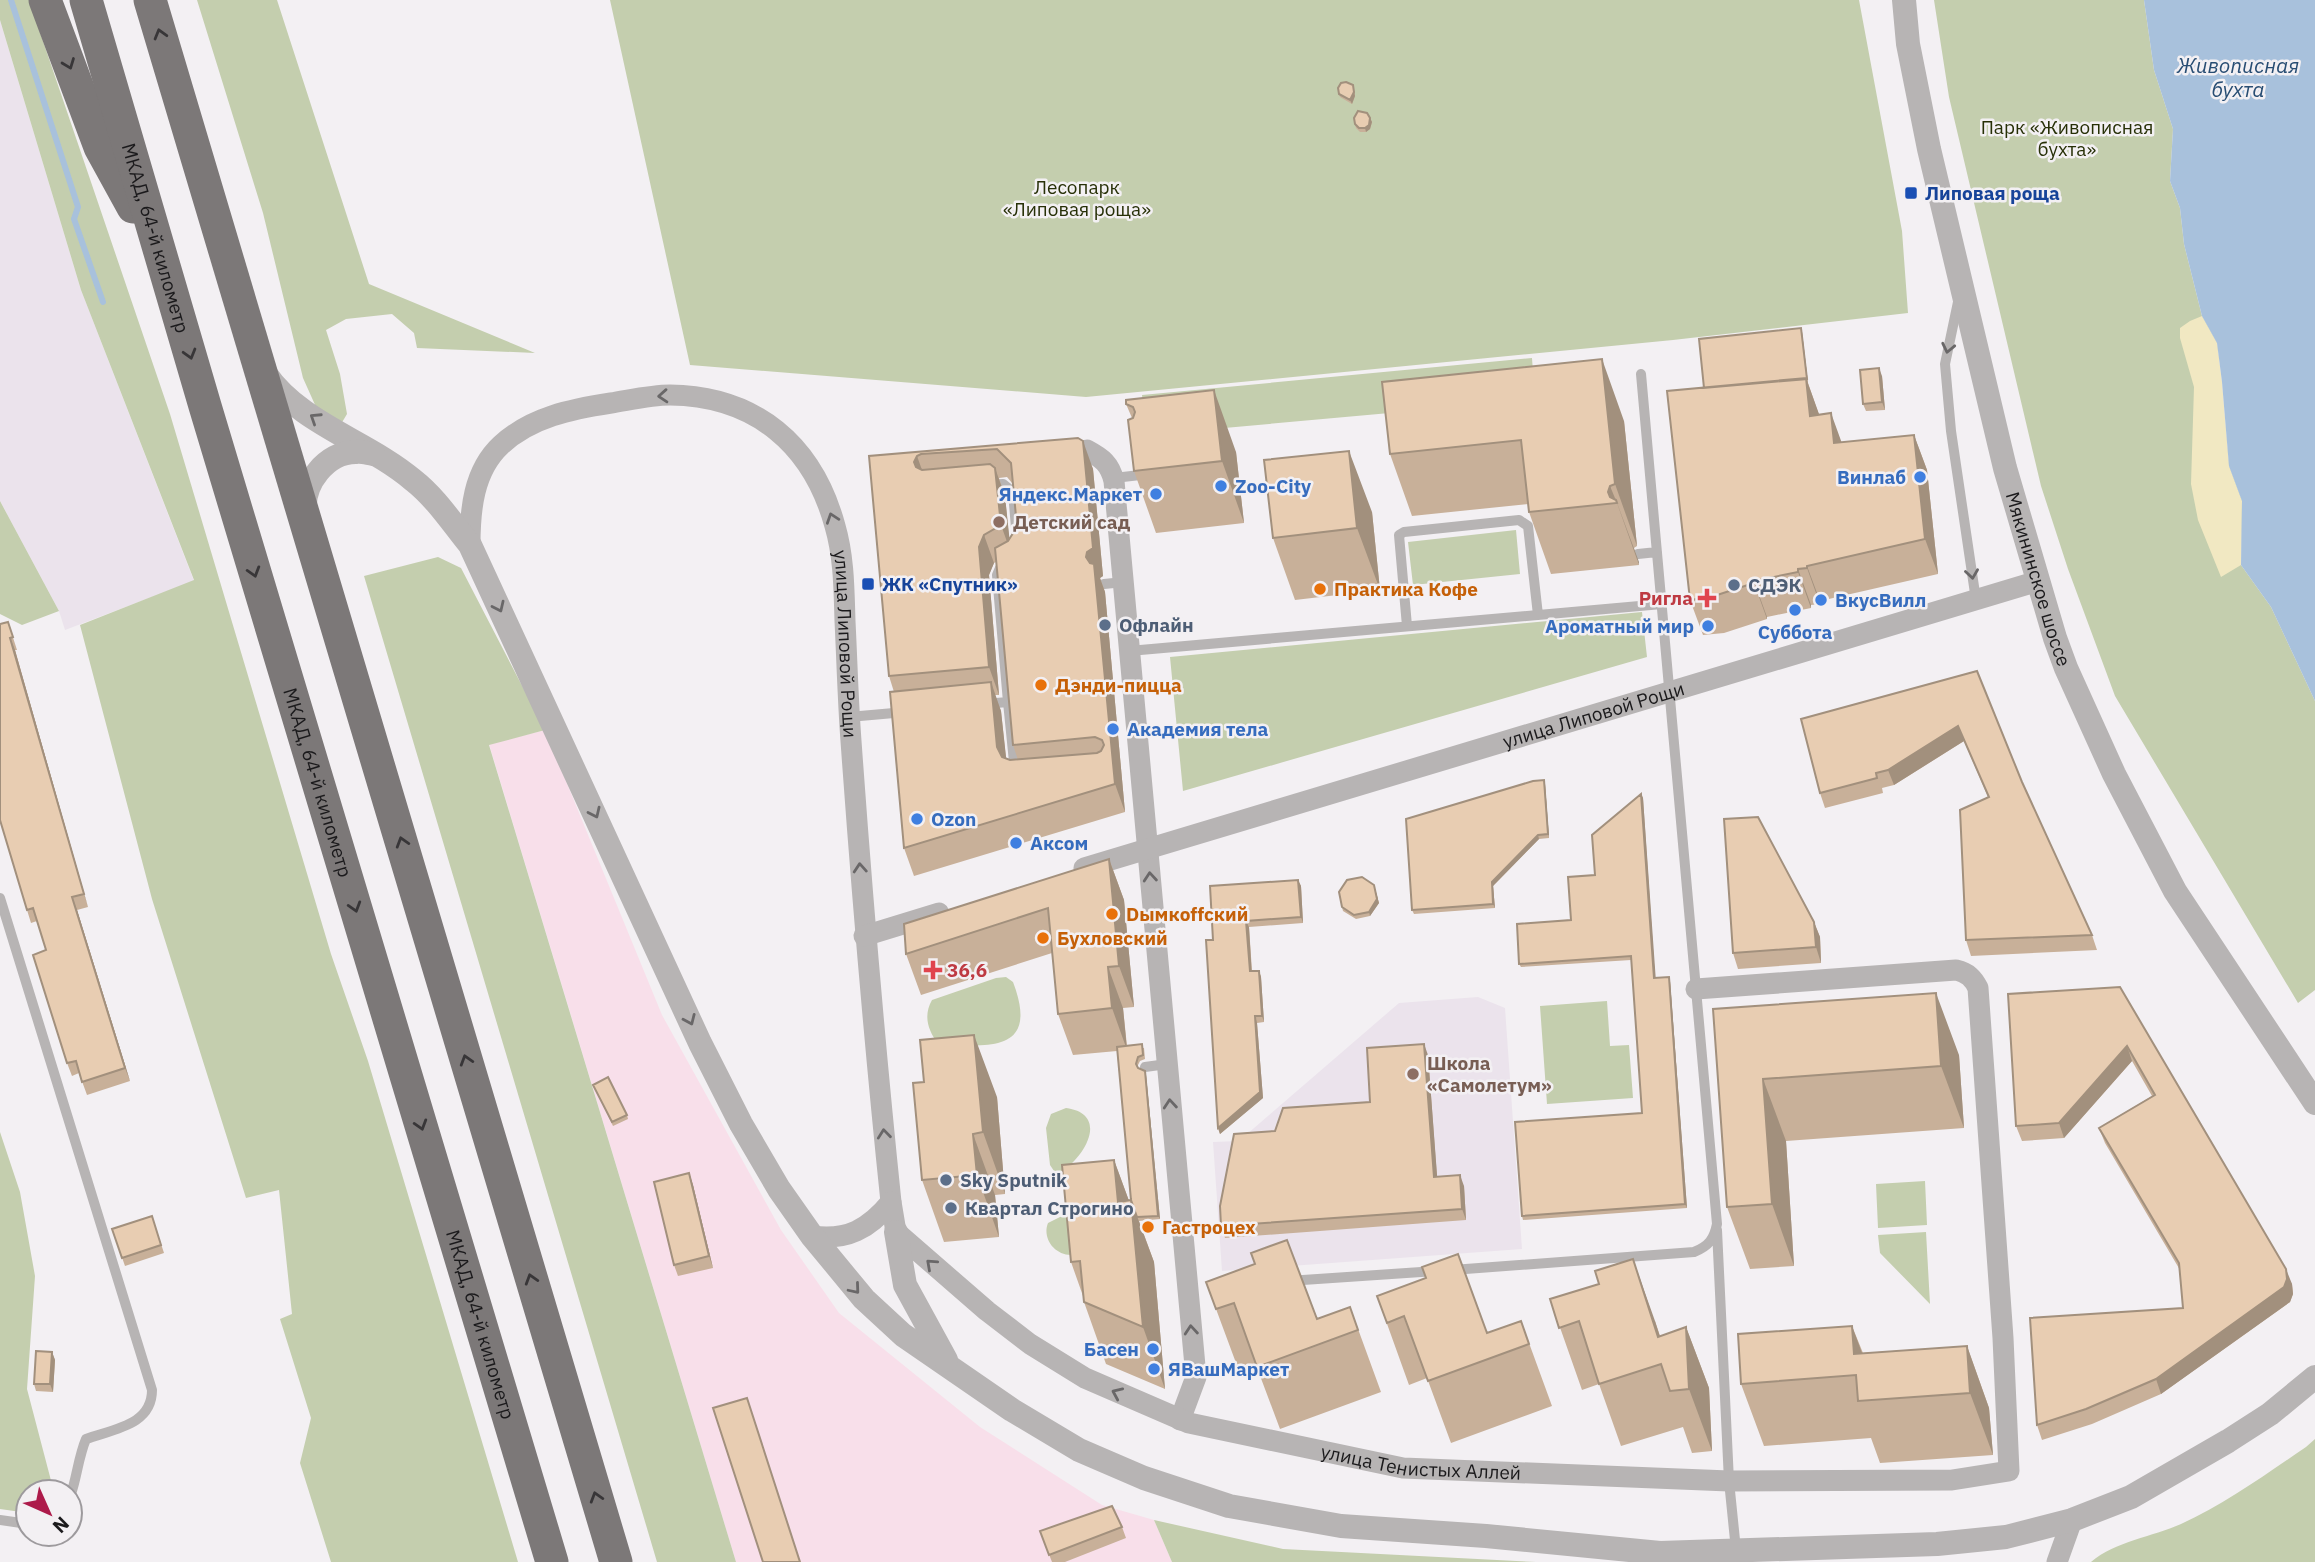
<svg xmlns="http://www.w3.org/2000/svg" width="2315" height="1562" viewBox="0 0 2315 1562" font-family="'IBM Plex Sans',sans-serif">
<rect width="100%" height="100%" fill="#f3f0f3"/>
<path fill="#f8dfea" d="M545,730L662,1015L781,1230L839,1313L980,1427L1102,1505L1154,1520L1172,1562H736L489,744Z"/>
<path fill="#ebe3ec" d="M0,20L81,290L194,581L65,630L59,611L0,501Z
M1478,997L1505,1008L1522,1249L1222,1271L1213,1142L1239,1141L1399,1003Z"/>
<path fill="#c4ceae" d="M0,0H29L170,414L331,954L368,1061L518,1562H331L300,1463L311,1418L280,1319L292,1314L279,1190L246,1198L152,899L80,625L194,580L81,290L0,20Z
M197,0H277L369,284L535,353L417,348L414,333L392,314L346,319L326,330L340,374L347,414L341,424L316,407L303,378L263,213Z
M610,0H1859L1902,231L1908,313L1673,340L1086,397L690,365Z
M1934,0H2144L2154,70L2173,129L2170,181L2180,208L2184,244L2202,316L2217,343L2229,466L2242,501L2241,565L2271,607L2315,701V990L2298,1003L2115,696L2068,569L2041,486L1949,97Z
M1532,358L1535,400L1146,435L1142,395Z
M0,501L59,611L22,625L0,614Z
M1516,530L1520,574L1413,585L1408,542Z
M438,557L461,568L545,730L489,745L736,1562H657L364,576Z
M1642,612L1647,657L1183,791L1170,657Z
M1006,977L1013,982C1040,1053 989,1047 938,1044C928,1030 923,1016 932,1000L996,978Z
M1607,1001L1610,1046L1629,1045L1633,1098L1547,1104L1540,1006Z
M1066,1108C1110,1114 1085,1157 1061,1172L1054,1171L1050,1165L1046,1128L1051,1114Z
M0,1132L20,1192L35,1276L27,1389L54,1492H28V1513L0,1509Z
M1925,1181L1927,1225L1878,1228L1876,1184Z
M1062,1216L1068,1217L1071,1255C1054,1255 1042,1238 1048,1223Z
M1926,1232L1930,1304L1880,1253L1878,1235Z
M2315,1439V1562H2091C2116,1541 2152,1537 2181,1524C2225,1504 2266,1474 2306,1447Z
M1154,1520L1283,1549L1536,1562H1172Z"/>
<path fill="#f1e8c2" d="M2202,316L2217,343L2222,382L2229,466L2242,501L2241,565L2221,577L2198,520L2191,484L2194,387L2180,338V328L2190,321Z"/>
<path fill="#a8c1dc" d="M2144,0H2315V701L2271,607L2241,565L2242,501L2229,466L2222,382L2217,343L2202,316L2184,244L2180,208L2170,181L2173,129L2154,70Z"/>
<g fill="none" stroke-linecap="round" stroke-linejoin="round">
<path stroke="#a8c1dc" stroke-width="6" d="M11,0L78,207L74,219L103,302"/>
<path stroke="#b7b4b4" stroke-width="10" d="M1958,302L1945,364L1951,431L1976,600
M1114,478L1149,474
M987,485L1003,484L1013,492L1017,540
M1638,554L1657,552
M1104,584L1124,582
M1407,626L1399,535L1404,532L1519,520L1528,526L1538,615
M1129,651L1662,604
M1008,702L1015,772
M984,704L1008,702L997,575L1000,568L1005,565
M849,717L905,712
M0,898L152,1390C152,1425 114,1429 86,1439C78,1458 77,1478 70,1497
M1145,1067L1167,1064
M1717,1230L1729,1481L1736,1550
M1452,1270L1694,1252C1709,1246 1714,1239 1717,1224L1641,374
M1288,1281L1436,1271
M0,1520L28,1524"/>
<g stroke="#b7b4b4" stroke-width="21">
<path d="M1087,450C1102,458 1110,464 1114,481L1196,1377L1180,1420"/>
<path id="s1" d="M470,545C470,511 473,471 501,445C531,417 572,409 611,403C630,400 651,395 670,395C756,396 813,445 835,526C844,557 844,589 845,621C847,661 848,701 851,741C862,895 875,1048 891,1202L896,1232L987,1311L1030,1344L1085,1378L1189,1423L1403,1468L1729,1481L1952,1480L2009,1471L2003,1338L1978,988C1973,978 1968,973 1956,970L1696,989"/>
<path id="s2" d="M1084,868L2038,581"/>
<path d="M864,936L939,913"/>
<path d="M812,1236C847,1241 869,1229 891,1202"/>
<path d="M2057,1562L2072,1520"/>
</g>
<g stroke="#b7b4b4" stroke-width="24">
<path id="s3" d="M1904,0L1908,44L1929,149L2005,468L2055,638L2066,668L2114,774L2175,891L2315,1103"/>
<path d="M265,373C300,424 367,441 413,480C436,498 452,523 470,545L700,1043L741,1124L779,1189L812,1236L864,1299L903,1335L1012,1410L1079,1450L1144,1478L1229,1506L1341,1526L1486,1536L1660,1553L1937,1544L2006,1537L2072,1520L2131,1497L2228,1441L2270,1414L2315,1377"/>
<path d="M305,512C302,484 326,452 356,452C361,451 367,453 373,454"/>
<path d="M896,1232L905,1285L946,1360"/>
</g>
<g stroke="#7c7878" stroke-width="33">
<path d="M45,0L100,147L133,207"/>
<path id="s4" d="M86,0L205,406L552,1562"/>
<path d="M150,0L616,1562"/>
</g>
</g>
<path fill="#c8b099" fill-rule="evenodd" d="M1354,89L1355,96L1352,104L1340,97L1339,94Z
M1370,118L1372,122L1370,129L1366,132H1360L1356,128L1355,124Z
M1802,332L1808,383L1819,415L1842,443L1914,435L1927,470L1938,574L1820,601V604L1811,605V608L1767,617V619L1724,633L1703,635L1690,600L1704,388Z
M1882,376L1885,410L1866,411L1863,404Z
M1126,404L1236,452L1244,523L1156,533L1134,471L1132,418Z
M1624,421L1637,546L1634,548L1639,565L1551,574L1529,512L1528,504L1412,516L1390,454Z
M1078,438L1093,469L1103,576L1100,578L1105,592L1125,812L914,876L904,848L894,692L889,676L869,456ZM1007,477L1012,483L1017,527L1009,538L1005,496L999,478ZM996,562L1013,745L1018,760H1010L1006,759L1001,711L995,695H999L989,575L994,563Z
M1372,512L1380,590L1295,600L1273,538Z
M8,622L17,650H15L88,907L77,910L130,1081L87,1095L79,1073L72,1076L67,1063L46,950L37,921L31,923L27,910Z
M1977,671L2022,782L2092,935L2097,950L1971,956L1966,940L1988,797L1964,741L1894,785L1882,788L1883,793L1825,808L1820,793Z
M1544,780L1545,784L1549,838L1539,839L1493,886L1495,908L1414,914L1412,910Z
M1641,794L1643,798L1655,978L1670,981L1687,1208L1523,1220L1522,1216L1642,1113L1631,960L1521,967L1519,964L1571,920L1595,875Z
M1109,859L1124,900L1134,1007L1123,1008L1127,1046L1144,1048L1145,1059L1140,1061L1137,1067L1138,1068L1145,1071L1146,1075L1160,1219L1139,1221L1154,1262L1165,1389L1106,1364L1084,1302L1083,1296L1071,1262L1114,1160L1129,1201L1131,1200L1117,1051L1073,1055L1058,1014L1052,953L921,995L906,954Z
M1298,880L1301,886L1303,923L1249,927L1252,971H1259L1261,977L1264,1022L1257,1023L1263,1098L1220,1134L1218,1128L1213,940Z
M1375,889L1379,903L1370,916L1356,919L1343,911L1342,907Z
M1814,922L1820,937L1821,963L1738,969L1733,953Z
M2120,987L2292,1284L2293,1294L2290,1302L2161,1394L2092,1424L2042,1440L2037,1425L2183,1308L2180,1270L2105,1143L2099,1128L2152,1096L2132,1061L2064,1138L2022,1141L2016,1126Z
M1713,1009L1959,1055L1964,1128L1786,1141L1794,1266L1750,1269L1727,1207Z
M1428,1055L1437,1177L1464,1186L1466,1220L1225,1238L1221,1226L1275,1131L1370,1102Z
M595,1088L627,1115L628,1119L613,1126Z
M997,1097L1005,1194L995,1195L999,1237L944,1242L922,1180Z
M689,1173L693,1185L713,1268L678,1276L674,1265Z
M152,1216L164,1253L125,1266L112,1229Z
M1206,1282L1317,1319L1350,1307L1381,1392L1280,1429L1256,1365L1239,1371Z
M1377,1296L1487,1333L1521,1321L1552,1406L1451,1443L1427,1378L1409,1385Z
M1550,1299L1655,1321L1660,1336L1686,1327L1709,1388L1712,1451L1692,1453L1683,1427L1621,1446L1599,1384L1582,1390Z
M1852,1326L1863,1353L1967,1346L1989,1408L1993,1455L1880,1463L1871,1438L1764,1446L1741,1384Z
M52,1352L55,1360L53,1392L36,1391L34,1384Z
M1122,1527L1126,1538L1065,1562H1052L1040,1531Z"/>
<path fill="#a2907d" d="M1353,85L1355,96L1352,104L1350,100Z
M1370,118L1372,122L1370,129L1366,132L1365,128Z
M1801,328L1802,332L1808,383L1807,379Z
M1602,359L1624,421L1637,546L1615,484Z
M1879,368L1882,376L1885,410L1882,402Z
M1806,378L1819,414L1823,451L1810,416Z
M1214,390L1236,452L1244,523L1222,461Z
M1831,413L1844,449L1834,443Z
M1914,435L1927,470L1938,574L1925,539Z
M1083,441L1093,469L1103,576L1100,578L1105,592L1125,812L1115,784L1086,557Z
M1349,451L1372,512L1380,590L1357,528Z
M917,456L927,484L924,490L914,462Z
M995,468L1005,496L1011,553L1001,525Z
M1610,486L1617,503L1612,504L1608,492Z
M1616,500L1639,562V565L1617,503Z
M984,535L994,563L989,575L999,695L989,667L979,547Z
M1807,566L1820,601V604L1807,568Z
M1798,569L1811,605V608L1798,572Z
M1754,581L1767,617V619L1754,583Z
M10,638L15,650L88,907L84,894Z
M991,682L1001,711L1008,775L997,747Z
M1958,726L1964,741L1894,785L1888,770Z
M1544,780L1545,784L1549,838L1548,834Z
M1641,794L1643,798L1656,982L1654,978Z
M1538,835L1539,839L1493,886L1495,908L1493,904L1492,882Z
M1109,859L1124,900L1134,1007L1119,966Z
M1298,880L1301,886L1303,923L1301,917Z
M1374,885L1379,903L1370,916L1369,912Z
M72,897L77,910L130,1081L125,1068Z
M1246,921L1249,927L1252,978L1250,971Z
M1814,922L1820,937L1821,963L1816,947Z
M1108,967L1123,1008L1127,1050L1112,1008Z
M1259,971L1261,977L1264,1022L1262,1016Z
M1669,977L1670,981L1687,1208L1685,1204Z
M1936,993L1959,1055L1964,1128L1941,1066Z
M1255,1016L1257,1023L1263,1098L1220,1134L1218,1128Z
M974,1035L997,1097L1005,1194L983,1132Z
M1424,1044L1428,1055L1438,1188L1434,1177Z
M2127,1046L2132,1061L2064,1138L2059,1123Z
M1145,1071L1146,1075L1160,1219L1158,1216Z
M1763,1079L1786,1141L1794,1266L1772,1204Z
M973,1134L995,1195L999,1237L977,1175Z
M1114,1160L1132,1209L1131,1200L1154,1262L1165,1389L1143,1327L1118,1202Z
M689,1173L693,1185L713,1268L709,1256Z
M1460,1175L1464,1186L1466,1220L1462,1209Z
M1633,1259L1655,1321L1677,1390L1658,1337Z
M2286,1269L2292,1284L2293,1294L2290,1302L2161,1394L2156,1379Z
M1852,1326L1875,1388L1854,1354Z
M1686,1327L1709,1388L1712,1451L1689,1389Z
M1967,1346L1989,1408L1993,1455L1970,1393Z
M52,1352L55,1360L53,1392L50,1384Z"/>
<path fill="#e8cdb2" stroke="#a2907d" stroke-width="2" d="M1346,82L1353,85L1354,92L1350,100L1339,94L1338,88L1341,83Z
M1358,111L1367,113L1370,118L1369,125L1365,128H1359L1355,124L1354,118Z
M1801,328L1807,379L1704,388L1699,339Z
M1602,359L1615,484L1610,486L1608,492L1610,497L1616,500L1617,503L1529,512L1521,440L1390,454L1382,382Z
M1879,368L1882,402L1863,404L1860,370Z
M1806,378L1810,416L1831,413L1834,443L1914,435L1925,539L1807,566V568L1798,569V572L1754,581V583L1711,597L1690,600L1667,391Z
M1214,390L1222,461L1134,471L1128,420L1133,418L1135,412L1133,407L1126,404V400Z
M1078,438L1083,441L1093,548L1087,552L1086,557L1090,563L1094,564L1115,784L904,848L890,692L991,682L997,747L1002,757L1010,760L1097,753L1101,751L1104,745L1102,740L1095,737L1013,745L995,548L1008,541L1017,527L1011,463L997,449L921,454L917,456L914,462L916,467L922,470L990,464L995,468L1001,525L984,535L979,547L989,667L889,676L869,456Z
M1349,451L1357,528L1273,538L1264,460Z
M8,622L13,637L10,638L84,894L72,897L125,1068L82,1082L76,1061L67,1063L33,955L46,950L33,908L27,910L0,820V624Z
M1977,671L2022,782L2092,935L1966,940L1960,810L1989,797L1958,726L1888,770L1876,773L1877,778L1820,793L1801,719Z
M1544,780L1548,834L1538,835L1492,882L1493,904L1412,910L1406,819L1533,781Z
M1641,794L1654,978L1669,977L1685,1204L1522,1216L1515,1122L1642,1113L1631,956L1519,964L1517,924L1571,920L1568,877L1595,875L1592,835Z
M1758,817L1814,922L1816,947L1733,953L1724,819Z
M1109,859L1119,966L1108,967L1112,1008L1058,1014L1048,908L906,954L904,924Z
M1362,877L1374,885L1377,899L1369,912L1354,915L1342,907L1339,892L1347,880Z
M1298,880L1301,917L1246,921L1250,971H1259L1262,1016H1255L1260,1092L1218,1128L1206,940H1213L1210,886Z
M2120,987L2286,1269L2287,1279L2284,1287L2156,1379L2086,1409L2037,1425L2030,1318L2183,1308L2179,1263L2099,1128L2155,1095L2127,1046L2059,1123L2016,1126L2008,994Z
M1936,993L1941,1066L1763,1079L1772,1204L1727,1207L1713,1009Z
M974,1035L983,1132L973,1134L977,1175L922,1180L913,1083L924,1082L920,1040Z
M1142,1044L1143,1055L1138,1057L1136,1064L1138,1068L1145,1071L1158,1216L1137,1217L1131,1200L1117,1047Z
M1424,1044L1434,1177L1460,1175L1462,1209L1221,1226L1220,1206L1234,1134L1275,1131L1283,1108L1370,1102L1367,1048Z
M608,1077L627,1115L612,1122L593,1085Z
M1114,1160L1118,1202L1131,1200L1143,1327L1084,1302L1080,1261L1071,1262L1062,1165Z
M689,1173L709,1256L674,1265L654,1182Z
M152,1216L161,1245L122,1258L112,1229Z
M1287,1240L1317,1319L1350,1307L1358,1330L1257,1367L1234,1303L1216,1309L1206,1282L1255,1264L1251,1253Z
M1458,1254L1487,1333L1521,1321L1529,1344L1428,1381L1404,1316L1387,1323L1377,1296L1426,1278L1422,1267Z
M1633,1259L1658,1337L1686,1327L1689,1389L1670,1391L1661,1364L1599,1384L1579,1321L1559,1328L1550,1299L1599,1284L1595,1271Z
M1852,1326L1854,1354L1967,1346L1970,1393L1858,1401L1856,1375L1741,1384L1738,1334Z
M36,1351L52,1352L50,1384H34Z
M747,1398L800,1562H763L713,1408Z
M1112,1506L1122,1527L1049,1555L1040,1531Z"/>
<defs><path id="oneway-chevron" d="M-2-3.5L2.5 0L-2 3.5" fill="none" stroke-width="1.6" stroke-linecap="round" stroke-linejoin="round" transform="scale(1.75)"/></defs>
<g stroke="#383638">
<use href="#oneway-chevron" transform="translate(160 34) rotate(-106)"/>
<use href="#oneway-chevron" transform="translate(69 64) rotate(69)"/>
<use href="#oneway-chevron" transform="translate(190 354) rotate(74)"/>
<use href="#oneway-chevron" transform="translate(254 572) rotate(73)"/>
<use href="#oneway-chevron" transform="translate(402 842) rotate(-107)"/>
<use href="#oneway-chevron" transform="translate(355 907) rotate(73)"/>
<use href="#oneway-chevron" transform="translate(466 1060) rotate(-107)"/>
<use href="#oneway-chevron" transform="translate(421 1125) rotate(73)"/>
<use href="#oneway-chevron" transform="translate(531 1279) rotate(-107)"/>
<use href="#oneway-chevron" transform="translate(596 1497) rotate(-107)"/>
</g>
<g stroke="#696768">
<use href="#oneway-chevron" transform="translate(1948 348) rotate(102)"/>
<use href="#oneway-chevron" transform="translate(663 396) rotate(176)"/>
<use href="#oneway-chevron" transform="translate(315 418) rotate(-147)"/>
<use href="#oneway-chevron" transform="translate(832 518) rotate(-109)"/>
<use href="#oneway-chevron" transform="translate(1972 574) rotate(82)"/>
<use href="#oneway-chevron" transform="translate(499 607) rotate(65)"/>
<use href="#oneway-chevron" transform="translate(595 813) rotate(65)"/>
<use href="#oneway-chevron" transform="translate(860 868) rotate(-94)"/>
<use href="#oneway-chevron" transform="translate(1150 877) rotate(-95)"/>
<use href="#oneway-chevron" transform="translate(690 1020) rotate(66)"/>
<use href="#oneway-chevron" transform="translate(1170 1104) rotate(-95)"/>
<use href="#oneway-chevron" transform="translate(884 1134) rotate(-96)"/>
<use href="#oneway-chevron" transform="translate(931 1264) rotate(-138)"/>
<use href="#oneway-chevron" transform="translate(855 1289) rotate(50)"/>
<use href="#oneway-chevron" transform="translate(1191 1330) rotate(-95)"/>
<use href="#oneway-chevron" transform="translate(1117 1393) rotate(-156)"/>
</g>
<g fill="#1a4fb4" stroke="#f3f0f3" stroke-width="2.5">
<rect x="1904" y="186" width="14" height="14" rx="3.5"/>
<rect x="861" y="577" width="14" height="14" rx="3.5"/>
</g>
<g fill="#3f7fe0" stroke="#f3f0f3" stroke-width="2.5">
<circle cx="1920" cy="477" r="7"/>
<circle cx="1221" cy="486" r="7"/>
<circle cx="1156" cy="494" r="7"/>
<circle cx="1821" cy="600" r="7"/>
<circle cx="1795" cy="610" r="7"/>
<circle cx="1708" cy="626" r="7"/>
<circle cx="1113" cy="729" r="7"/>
<circle cx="917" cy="819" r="7"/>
<circle cx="1016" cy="843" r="7"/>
<circle cx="1153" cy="1349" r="7"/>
<circle cx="1154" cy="1369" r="7"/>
</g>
<g fill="#8d6e63" stroke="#f3f0f3" stroke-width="2.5">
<circle cx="999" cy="522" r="7"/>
<circle cx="1413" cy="1074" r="7"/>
</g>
<g fill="#5c6f8a" stroke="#f3f0f3" stroke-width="2.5">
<circle cx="1734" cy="585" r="7"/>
<circle cx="1105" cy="625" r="7"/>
<circle cx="946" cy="1180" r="7"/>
<circle cx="951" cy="1208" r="7"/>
</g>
<g fill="#e8710a" stroke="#f3f0f3" stroke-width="2.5">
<circle cx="1320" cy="589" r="7"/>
<circle cx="1041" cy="685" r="7"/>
<circle cx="1112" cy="914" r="7"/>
<circle cx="1043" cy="938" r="7"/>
<circle cx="1148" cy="1227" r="7"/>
</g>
<g fill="#e0444e" stroke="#f3f0f3" stroke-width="2.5">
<path d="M1703.5 587.5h7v7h7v7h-7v7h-7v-7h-7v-7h7z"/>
<path d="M929.5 959.5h7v7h7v7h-7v7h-7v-7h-7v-7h7z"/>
</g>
<g text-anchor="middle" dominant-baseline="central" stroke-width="5" stroke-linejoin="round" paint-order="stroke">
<g font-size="19" fill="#273007" stroke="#f3f0f3">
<text x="2067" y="127">Парк «Живописная<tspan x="2067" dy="22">бухта»</tspan></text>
<text x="1077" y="187">Лесопарк<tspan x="1077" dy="22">«Липовая роща»</tspan></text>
</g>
<g font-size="19" font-weight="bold" fill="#164399" stroke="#f3f0f3" text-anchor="start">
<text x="1925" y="193">Липовая роща</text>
<text x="882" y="584">ЖК «Спутник»</text>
</g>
<g font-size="19" fill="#1b1a1c" stroke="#f3f0f3">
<text stroke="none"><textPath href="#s4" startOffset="248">МКАД, 64-й километр</textPath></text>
<text stroke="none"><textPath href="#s3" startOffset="595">Мякининское шоссе</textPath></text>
<text stroke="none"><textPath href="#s1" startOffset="634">улица Липовой Рощи</textPath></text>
<text stroke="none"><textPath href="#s2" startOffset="532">улица Липовой Рощи</textPath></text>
<text stroke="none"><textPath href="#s4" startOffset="816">МКАД, 64-й километр</textPath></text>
<text stroke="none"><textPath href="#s4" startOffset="1382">МКАД, 64-й километр</textPath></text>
<text stroke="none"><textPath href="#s1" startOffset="1813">улица Тенистых Аллей</textPath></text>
</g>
<g font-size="19" font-weight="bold" fill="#366cbe" stroke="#f3f0f3" text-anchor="start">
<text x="1906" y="477" text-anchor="end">Винлаб</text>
<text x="1235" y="486">Zoo-City</text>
<text x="1142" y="494" text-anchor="end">Яндекс.Маркет</text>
<text x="1835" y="600">ВкусВилл</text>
<text x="1694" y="626" text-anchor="end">Ароматный мир</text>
<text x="1795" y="632" text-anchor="middle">Суббота</text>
<text x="1127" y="729">Академия тела</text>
<text x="931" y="819">Ozon</text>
<text x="1030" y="843">Аксом</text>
<text x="1139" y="1349" text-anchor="end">Басен</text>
<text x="1168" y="1369">ЯВашМаркет</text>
</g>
<g font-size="19" font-weight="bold" fill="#785e54" stroke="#f3f0f3" text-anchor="start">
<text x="1013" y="522">Детский сад</text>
<text x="1427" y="1063">Школа<tspan x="1427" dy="22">«Самолетум»</tspan></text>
</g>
<g font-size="19" font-weight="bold" fill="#4e5e75" stroke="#f3f0f3" text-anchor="start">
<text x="1748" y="585">СДЭК</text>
<text x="1119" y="625">Офлайн</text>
<text x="960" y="1180">Sky Sputnik</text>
<text x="965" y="1208">Квартал Строгино</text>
</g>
<g font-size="19" font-weight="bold" fill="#c56008" stroke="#f3f0f3" text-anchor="start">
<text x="1334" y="589">Практика Кофе</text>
<text x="1055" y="685">Дэнди-пицца</text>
<text x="1126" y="914">Dымкoffский</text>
<text x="1057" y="938">Бухловский</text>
<text x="1162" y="1227">Гастроцех</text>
</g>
<g font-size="19" font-weight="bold" fill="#be3a42" stroke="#f3f0f3" text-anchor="end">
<text x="1693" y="598">Ригла</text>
<text x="947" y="970" text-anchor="start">36,6</text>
</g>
<g font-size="21" font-style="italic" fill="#284d73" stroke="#f3f0f3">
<text x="2238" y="65">Живописная<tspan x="2238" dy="24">бухта</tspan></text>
</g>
</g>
<g transform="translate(49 1513) rotate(135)"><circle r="33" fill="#f3f0f3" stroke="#9d9a9d" stroke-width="2"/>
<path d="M0-5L12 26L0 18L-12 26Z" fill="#ad1a4a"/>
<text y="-10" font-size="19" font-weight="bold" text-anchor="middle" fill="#1b1a1c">N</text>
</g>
</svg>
